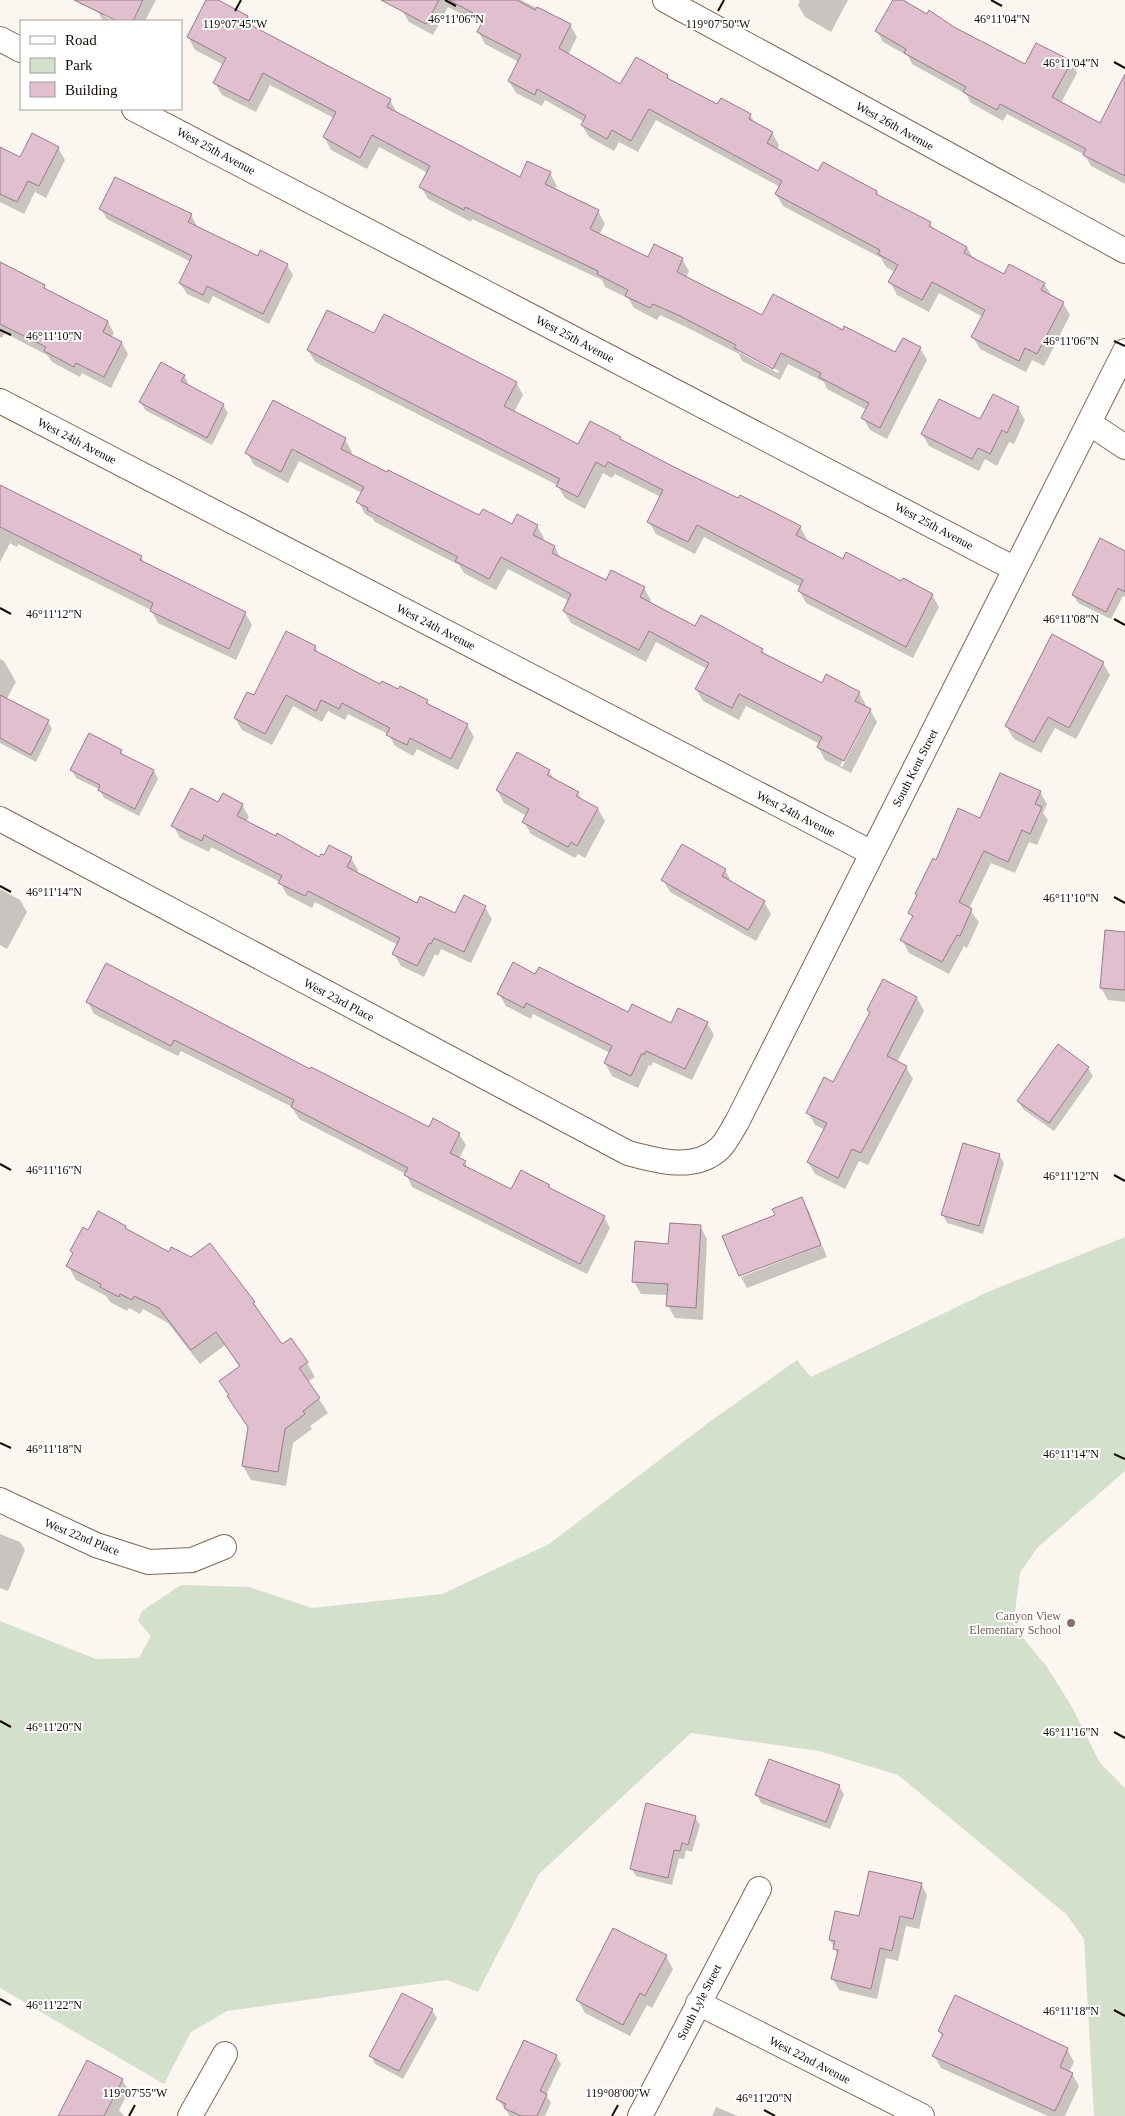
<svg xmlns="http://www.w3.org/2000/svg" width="1125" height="2116" viewBox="0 0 1125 2116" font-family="Georgia,serif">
<rect width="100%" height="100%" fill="#fcf6f1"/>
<path fill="#d3e1cc" d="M1125,1237V1471L1037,1548L1020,1573L1015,1612L1019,1633L1047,1667L1072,1707L1100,1763L1125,1788V2116H1094L1084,1939L1066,1914L898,1775L819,1751L691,1733L539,1874L478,1992L447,1980L227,2011L191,2032L164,2084L0,1988V1621L96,1659L139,1658L151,1636L138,1621L142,1611L181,1585L249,1587L312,1608L442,1594L549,1544L708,1423L797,1360L811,1377L990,1291Z"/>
<path fill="#0003" fill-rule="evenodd" d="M79,0H156L145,21H120L104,14V16L114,21H103L98,12L81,4Z
M207,0H215L248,17L254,28L390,100L397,113L520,179L550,173L557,186L554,190L598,211L605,224L599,235L648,259H682L689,271L686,278L763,317L843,331L896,354L920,348L927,360L887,439L870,430L863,418L867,410L827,389L824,382L788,364L780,380L742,361L739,354L686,327L660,315L657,320L634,308L628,298L605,287L602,280L472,219L471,222L428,199L421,187L428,173L379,147L367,169L331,150L324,137L334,118L270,85L256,112L222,95L215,83L224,65L195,50L188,37ZM735,347L779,371L778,373L739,352Z
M386,0H521L570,25L577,37L568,55L621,85L667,76L670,81L718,105L750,115L756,124L772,133L779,145L777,150L819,173L877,192L880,198L930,223L934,230L967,247L974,260L1005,275L1044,284L1052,296L1063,303L1070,315L1044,366L1032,360L1026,372L980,349L973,337L983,317L939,293L929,312L897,295L890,282L895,272L886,267L881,258L783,206L776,194L780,187L656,120L638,152L619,142L614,151L589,137L582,125L584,122L545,100L542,106L516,93L509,81L519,62L485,44L478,31L482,25L448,7L433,35L409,22L403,12L389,4Z
M798,0H848L831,32L805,17L798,5L800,1Z
M894,0H900L1025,66L1071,62L1077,73L1061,103L1100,125L1125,96V184L1091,166L1085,155L1007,114L1003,121L971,103L966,94L912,64L908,56L883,42L877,31Z
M0,148L21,159L58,148L65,160L46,198L35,192L24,214L0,202Z
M101,209L191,215L197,226L196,228L258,258L287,265L293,275L269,324L213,296L209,304L187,294L180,283L191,262L107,219Z
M0,263L44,286L48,292L108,322L114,333L111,338L122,343L128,354L111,388L82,373L80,377L52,362L47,355L5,333L2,338L0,337Z
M374,335L516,382L523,395L514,412L578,445L620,438L622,441L680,471L800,527L807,539L806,542L843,561L932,595L939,607L913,658L806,603L799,590L801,587L704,537L695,554L656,534L649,522L661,497L615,474L612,478L603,473L585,509L565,498L557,485L315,362L308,350Z
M184,375L188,383L187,386L223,405L228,413L212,445L145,410L141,402Z
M1018,408L1025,420L1014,444L1009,442L997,466L985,459L979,471L929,446L922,434L981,421Z
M345,439L352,452L351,455L480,517L512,526H537L544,538L543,541L555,547L561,559L606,582L644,588L651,600L649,604L696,627L762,650L766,656L822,685L859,693L866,705L865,707L870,710L877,722L851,773L825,760L818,747L820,744L746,706L739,720L703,701L696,689L707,669L656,642L646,662L571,623L564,611L569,601L508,569L496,590L464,573L459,565L375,522L372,518L365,514L358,501L362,493L299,461L288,483L254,465L247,453ZM866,715H869L842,767L840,766Z
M0,486L141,557L145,563L245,613L252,625L236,660L158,623L151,610L18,544L17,547L10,543L0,562Z
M1125,552V597L1123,596L1111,619L1078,603L1073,595Z
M315,647L318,653L381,685L427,701L430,706L467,725L474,737L458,770L417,749L413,756L395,746L388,734L348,714L345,720L328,711L322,722L293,706L272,745L242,730L235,718L254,696Z
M0,659L4,661L16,682L6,700L48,721L52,729L36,762L0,743Z
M1103,663L1110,675L1076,739L1055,728L1041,753L1014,739L1006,726Z
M121,751L124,757L154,771L158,779L139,816L104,798L99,789L76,778L72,770Z
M549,771L555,781L578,793L582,801L598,809L605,821L585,858L578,854L575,858L531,834L524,822L527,816L504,803L497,790Z
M1040,792L1047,804L1043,813L1048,820L1037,845L1029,842L1015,873L991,863L969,909L979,922L967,948L964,946L949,974L909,953L902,940L913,919L910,912L918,896L916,894L937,862L981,820Z
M218,804L242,805L249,817L246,822L320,858H351L358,870L356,874L417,905L456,915L485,907L492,919L471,963L441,949L438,956L435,954L424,977L401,966L394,954L398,945L315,902L312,908L287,895L280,882L211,847L209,852L180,838L173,825Z
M725,870L732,883L764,902L771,914L756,941L670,892L663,880Z
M0,889L20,900L27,912L7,949L0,945Z
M1125,934V1002L1108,1000L1101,988Z
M536,976L629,1014L672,1024L707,1023L714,1035L692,1080L653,1062L651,1066L649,1065L638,1088L612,1076L605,1063L610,1053L533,1014L531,1019L506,1006L499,994Z
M883,981L917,998L924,1011L897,1062L906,1067L913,1079L868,1165L859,1161L845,1189L815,1174L808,1162L825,1130L815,1125L808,1112L834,1083L870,1014L868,1010Z
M88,1002L311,1071L430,1128L459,1134L466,1145L459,1159L465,1162L468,1169L512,1191L549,1186L551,1190L604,1217L610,1228L587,1274L412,1187L406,1174L299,1119L292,1107L181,1051L178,1056L94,1014Z
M1058,1046L1088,1068L1093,1076L1054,1131L1023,1109L1018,1101Z
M999,1155L1004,1163L983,1234L947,1223L943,1215Z
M802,1199L809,1211L821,1243L740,1275L776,1216Z
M700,1226L707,1239L703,1320L675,1318L668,1306V1295L641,1294L634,1282L670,1245Z
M125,1227L127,1231L170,1253L191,1259L210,1245L254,1303L282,1346L307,1363L315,1377L308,1382L328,1413L310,1426L312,1429L293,1443L286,1486L251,1480L243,1466L249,1429L221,1382L240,1368L225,1345L200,1364L168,1323L143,1309L140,1314L129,1308L127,1311L110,1302L106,1296L76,1280L68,1266L74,1255L72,1251L89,1232Z
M822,1245L827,1257L747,1288L741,1277Z
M0,1534L20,1542L25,1550L8,1591L0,1588Z
M839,1786L844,1794L830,1829L761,1803L757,1795Z
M695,1817L700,1825L692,1852L686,1850L684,1859L679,1858L672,1885L636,1876L631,1868Z
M921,1884L927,1895L919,1929L906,1926L898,1961L886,1958L877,1999L839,1990L833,1979L838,1955L830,1940L860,1918Z
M666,1956L673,1969L652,2008L647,2005L630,2036L585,2013L578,2000Z
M432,2010L437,2018L403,2079L375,2064L371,2056Z
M939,2031L1067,2049L1074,2062L1069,2072L1072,2074L1079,2086L1065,2116H1048L941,2068L934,2056L943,2037Z
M556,2056L561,2064L546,2095L551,2103L545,2116H510L498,2099Z
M122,2080L129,2091L119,2110L124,2116H60Z
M716,2107L738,2116H712Z"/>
<path fill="#e0c0ce" stroke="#9b7a89" d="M74,0H143L133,21H117Z
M206,0H218L248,16L245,22L391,99L387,107L520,177L527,161L551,172L545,184L599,210L590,229L648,257L654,244L683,258L677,272L762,315L773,294L843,330L844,326L895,352L903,338L921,347L880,428L861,418L869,403L819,377L821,373L781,353L773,369L734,348L736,345L678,315L653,304L650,308L625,296L628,290L597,274L598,271L465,207L464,210L419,187L430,166L372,135L360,158L323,137L336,112L263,73L249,101L213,83L226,58L187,37Z
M381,0H439L426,24Z
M449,0H517L535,10L537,7L571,24L559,48L620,84L636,57L668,75L667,78L717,104L721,98L751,114L749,119L773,132L767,143L818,171L823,162L877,191L876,194L931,222L929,226L967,247L964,253L1004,274L1009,264L1045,283L1041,290L1064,302L1037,354L1025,348L1019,361L971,337L985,310L932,282L922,300L888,282L898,265L878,254L880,250L775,194L782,181L649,109L631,141L612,130L607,139L581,125L586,116L537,89L535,95L508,81L521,55L477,32L484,19Z
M893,0H903L927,14L929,10L954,27L1025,64L1036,43L1072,61L1052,97L1100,123L1125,74V176L1083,155L1086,149L1000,104L997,110L963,92L966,87L904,53L906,49L875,31Z
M32,133L59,147L39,186L28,181L17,202L0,194V147L20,157Z
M115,177L192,214L188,222L258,256L260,250L288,264L263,314L207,286L203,295L179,283L192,256L99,209Z
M0,262L45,285L44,288L108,321L103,332L122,342L104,377L76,363L74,367L44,351L46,347L0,324Z
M327,310L374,333L384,314L517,382L504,406L578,444L590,421L621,437L620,439L680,470L738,498L740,495L801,526L796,535L843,559L846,552L901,581L903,578L933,594L906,647L798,591L803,580L697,525L688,542L647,522L663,490L608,462L605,467L596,462L578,497L556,486L560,479L307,350Z
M161,362L185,375L181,381L224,404L207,438L139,402Z
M993,394L1019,407L1007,433L1002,430L990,454L978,448L972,459L921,434L939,399L980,419Z
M273,400L346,438L341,449L387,472L388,470L479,515L483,509L512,524L517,514L538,525L533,535L555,546L552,553L606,580L611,570L645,587L640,597L695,626L701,615L763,649L761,652L822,683L826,674L860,692L855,701L871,709L844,761L817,747L822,737L739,694L732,708L695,689L709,663L649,631L639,650L563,611L571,594L501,557L489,579L455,561L458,557L367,510L368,508L356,502L364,487L292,449L281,472L245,453Z
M0,485L142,556L140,560L246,612L229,649L150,611L153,603L0,527Z
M1100,538L1125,551V592L1118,588L1106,612L1072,595Z
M286,631L316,646L314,650L380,684L382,681L398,689L400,686L428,700L426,703L468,724L451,759L410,738L407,745L386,735L390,728L342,703L339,709L321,700L316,711L286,695L265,734L234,718L247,692L254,695Z
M1052,634L1104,662L1069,728L1048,717L1034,742L1005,726Z
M0,695L49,720L31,755L0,738Z
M89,733L122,750L120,753L154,770L135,809L98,790L100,785L70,770Z
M517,752L550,770L547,775L579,792L576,796L598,808L577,846L571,842L568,847L522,822L529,809L496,790Z
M1000,773L1041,791L1035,804L1042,807L1030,834L1022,830L1008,862L984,851L959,902L972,909L960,936L957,935L942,962L900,940L913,916L908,913L917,895L915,894L933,858L936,860L958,808L980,818Z
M191,788L218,802L223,793L243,804L237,816L276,836L277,833L319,857L321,854L324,855L329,845L352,857L347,867L417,903L420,896L455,913L464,895L486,906L464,952L434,938L431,944L429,943L417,966L392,954L400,938L308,891L305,896L278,883L282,876L204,835L202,841L171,826Z
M682,844L726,869L722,876L765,901L748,930L661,880Z
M1105,930L1125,932V990L1100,988Z
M513,962L535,974L539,967L628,1012L632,1004L671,1023L678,1008L708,1022L685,1069L646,1051L644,1055L642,1053L631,1076L604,1063L612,1046L526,1003L524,1008L497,994Z
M106,963L310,1069L311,1067L429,1127L433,1118L460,1133L450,1153L466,1161L463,1165L511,1189L521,1170L550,1185L548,1187L605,1216L580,1264L404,1175L408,1168L291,1107L294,1100L174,1040L171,1046L86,1002Z
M883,979L917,997L887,1056L907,1066L861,1153L852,1149L838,1178L807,1162L827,1123L806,1113L824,1077L833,1082L870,1012L867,1010Z
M1058,1044L1089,1067L1049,1123L1017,1101Z
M963,1143L1000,1154L979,1226L941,1215Z
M802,1197L821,1245L739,1276L722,1236L775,1215L772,1209Z
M98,1211L126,1226L125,1228L169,1252L171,1247L191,1257L210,1243L255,1302L253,1303L282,1344L291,1338L308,1362L299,1368L320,1398L303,1411L305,1414L285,1429L278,1472L242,1466L248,1427L227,1396L229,1395L219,1381L240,1366L216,1332L191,1350L159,1308L134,1296L132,1300L120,1294L119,1297L100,1287L101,1284L66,1266L73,1253L70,1251L83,1227L88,1230Z
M670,1223L701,1225L696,1308L666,1306L668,1284L632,1282L635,1241L668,1244Z
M769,1759L840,1785L826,1822L755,1795Z
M646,1803L696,1816L688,1845L682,1843L680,1851L674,1850L668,1878L630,1869Z
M869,1871L922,1883L913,1919L900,1916L892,1951L880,1948L871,1989L831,1979L838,1950L833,1949L835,1941L829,1940L835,1911L859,1916Z
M613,1928L667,1955L645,1996L640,1993L623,2025L576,2000Z
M402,1993L433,2009L399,2071L369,2056Z
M955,1995L1068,2048L1060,2067L1073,2073L1055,2111L932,2056L943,2034L938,2031Z
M524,2040L557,2055L540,2091L547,2094L537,2116H521L504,2108L506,2104L496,2099Z
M87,2060L123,2079L104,2116H58Z"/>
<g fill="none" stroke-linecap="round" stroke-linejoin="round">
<defs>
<path id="street" d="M665,0L1125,251
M0,39L21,50
M134,109L1015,569
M0,401L872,853
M1089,423L1125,447
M0,819L628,1153C657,1161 695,1172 720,1148C727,1141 732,1130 737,1122L1125,351
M0,1500L96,1545L149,1562L192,1560L224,1547
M698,2003L922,2116
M190,2116L225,2054
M640,2116L759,1889"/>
</defs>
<use href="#street" stroke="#806750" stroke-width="26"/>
<use href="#street" stroke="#fff" stroke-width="24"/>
</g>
<path fill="none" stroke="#160c05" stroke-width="2" d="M445,0L456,6M991,0L1002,6M235,11L241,0M718,11L724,0M1114,62L1125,68M0,330L11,335M1114,341L1125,346M0,608L11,614M1114,619L1125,625M0,886L11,892M1114,897L1125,903M0,1164L11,1170M1114,1175L1125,1181M0,1443L11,1448M1114,1454L1125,1459M0,1721L11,1727M1114,1732L1125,1738M0,1999L11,2005M1114,2010L1125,2016M764,2110L775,2116M129,2116L135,2105M612,2116L618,2105"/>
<circle fill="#8d6e63" stroke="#fff" stroke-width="2" cx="1071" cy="1623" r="5"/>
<g text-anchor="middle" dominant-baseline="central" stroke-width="4" stroke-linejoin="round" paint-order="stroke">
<g font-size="12" fill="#160c05" stroke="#fff">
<text transform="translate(895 126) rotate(29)">West 26th Avenue</text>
<text transform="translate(216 151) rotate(28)">West 25th Avenue</text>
<text transform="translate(575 339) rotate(28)">West 25th Avenue</text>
<text transform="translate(77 441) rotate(27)">West 24th Avenue</text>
<text transform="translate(934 526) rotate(28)">West 25th Avenue</text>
<text transform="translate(436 627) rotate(27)">West 24th Avenue</text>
<text transform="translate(915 768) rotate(-63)">South Kent Street</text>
<text transform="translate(796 814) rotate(27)">West 24th Avenue</text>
<text transform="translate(339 1000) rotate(28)">West 23rd Place</text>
<text transform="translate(82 1537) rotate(22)">West 22nd Place</text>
<text transform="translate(699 2002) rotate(-63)">South Lyle Street</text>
<text transform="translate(810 2060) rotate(27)">West 22nd Avenue</text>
</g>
<g font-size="12" fill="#785e54" stroke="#fff" text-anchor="end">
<text x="1061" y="1616">Canyon View<tspan x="1061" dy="14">Elementary School</tspan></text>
</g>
</g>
<g font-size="12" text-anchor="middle" fill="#160c05" stroke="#fff" stroke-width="4" stroke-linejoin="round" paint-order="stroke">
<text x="456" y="23">46°11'06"N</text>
<text x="1002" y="23">46°11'04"N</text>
<text x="235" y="28">119°07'45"W</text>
<text x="718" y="28">119°07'50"W</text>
<text x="1071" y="67">46°11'04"N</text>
<text x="54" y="340">46°11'10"N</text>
<text x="1071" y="345">46°11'06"N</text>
<text x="54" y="618">46°11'12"N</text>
<text x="1071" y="623">46°11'08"N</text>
<text x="54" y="896">46°11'14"N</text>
<text x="1071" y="902">46°11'10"N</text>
<text x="54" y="1174">46°11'16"N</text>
<text x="1071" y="1180">46°11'12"N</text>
<text x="54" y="1453">46°11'18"N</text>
<text x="1071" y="1458">46°11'14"N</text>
<text x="54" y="1731">46°11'20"N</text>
<text x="1071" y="1736">46°11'16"N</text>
<text x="54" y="2009">46°11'22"N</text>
<text x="1071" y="2015">46°11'18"N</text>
<text x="135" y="2097">119°07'55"W</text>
<text x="618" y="2097">119°08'00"W</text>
<text x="764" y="2102">46°11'20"N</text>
</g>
<rect x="20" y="20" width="162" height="90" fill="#ffffff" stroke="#a29e9b"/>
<rect x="30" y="36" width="25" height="8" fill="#ffffff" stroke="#a29e9b"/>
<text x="65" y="45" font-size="15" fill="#160c05">Road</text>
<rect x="30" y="58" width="25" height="15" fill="#d3e1cc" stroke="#a29e9b"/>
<text x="65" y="70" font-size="15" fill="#160c05">Park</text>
<rect x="30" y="82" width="25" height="15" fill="#e0c0ce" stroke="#a29e9b"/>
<text x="65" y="95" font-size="15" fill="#160c05">Building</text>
</svg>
